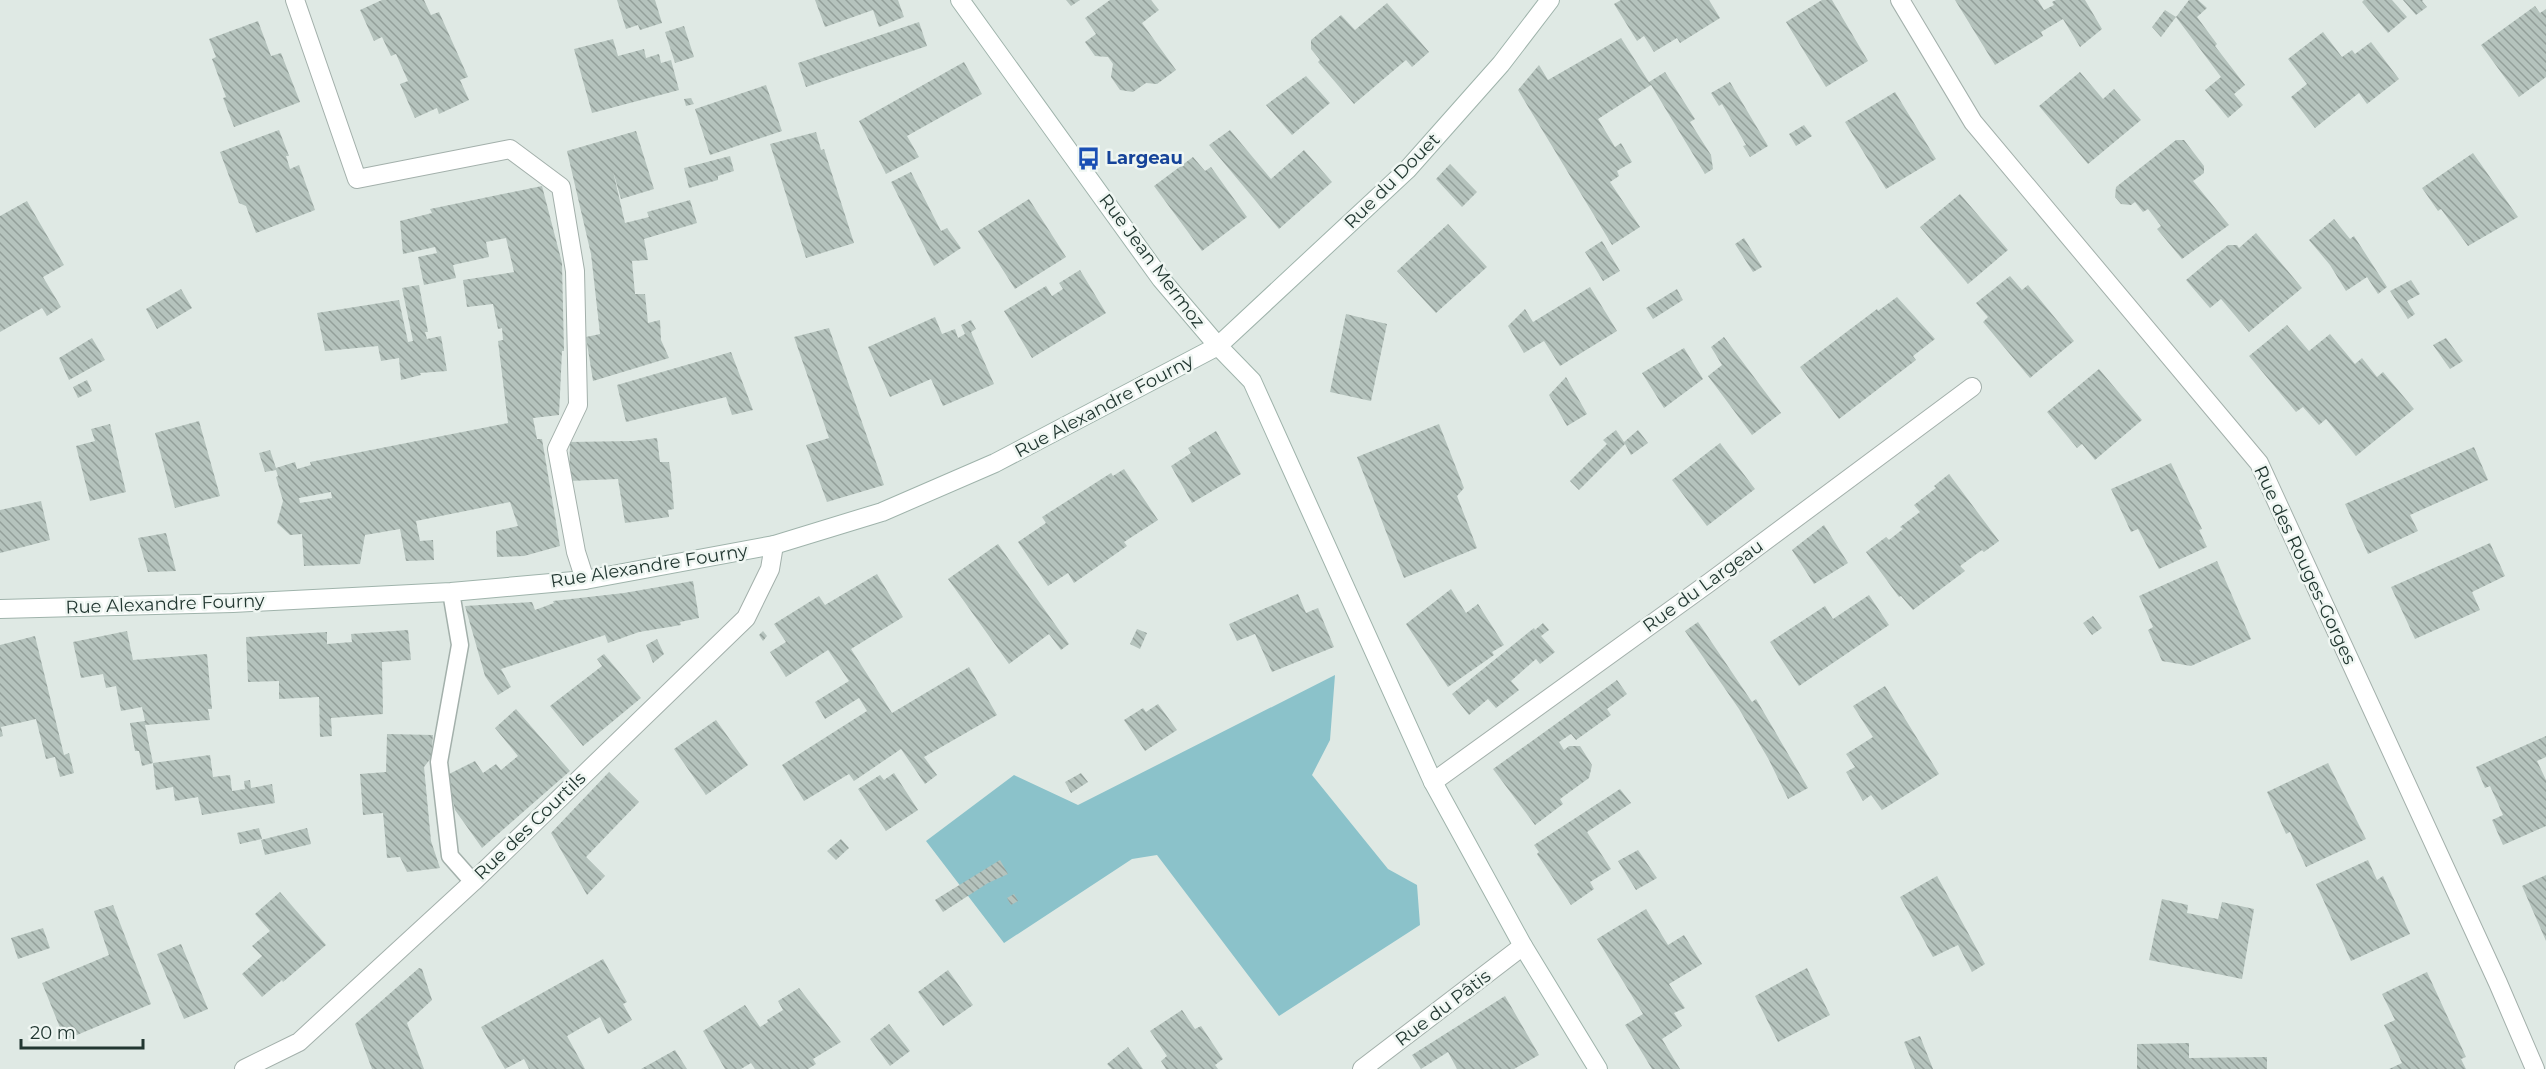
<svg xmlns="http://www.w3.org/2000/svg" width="2546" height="1069" viewBox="0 0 2546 1069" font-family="Montserrat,sans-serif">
<defs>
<pattern id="building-back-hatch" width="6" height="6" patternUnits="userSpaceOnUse" patternTransform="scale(1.5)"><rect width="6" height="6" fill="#b5c3bd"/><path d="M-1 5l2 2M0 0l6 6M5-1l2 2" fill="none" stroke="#939f9a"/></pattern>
</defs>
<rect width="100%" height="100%" fill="#dfe9e4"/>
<path fill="#8bc2ca" d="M1335,675L1330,740L1312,775L1388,869L1417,885L1420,925L1279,1016L1157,855L1132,859L1004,943L926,841L1014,775L1078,805Z"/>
<path fill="url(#building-back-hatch)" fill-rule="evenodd" d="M382,0H424L431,15L439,12L468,77L460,80L469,100L439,114L437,108L415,118L400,84L408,81L396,54L391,56L382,37L374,41L360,10Z
M617,0H655L662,23L640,30L638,25L626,29Z
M815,0H898L904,17L879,27L873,10L825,27Z
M1066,0H1080L1071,6Z
M1110,0H1151L1159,10L1142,23L1176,70L1157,84L1146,83L1133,92L1120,90L1111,77L1113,64L1108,57L1095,56L1085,42L1096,34L1085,18Z
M1621,0H1709L1720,18L1680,43L1677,38L1654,52L1644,36L1637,41L1614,4Z
M1822,0H1832L1868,61L1826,87L1786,22Z
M1955,0H2038L2044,10L2054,5L2052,2L2056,0H2085L2102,29L2080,47L2063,19L2041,32L2043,36L1995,65Z
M2189,0H2198L2207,8L2197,17L2217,44L2215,46L2245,85L2234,94L2243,105L2228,118L2205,90L2221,77L2176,17Z
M2364,0H2392L2407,17L2388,33L2362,2Z
M2403,0H2423L2422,1L2427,7L2416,15Z
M1387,3L1429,52L1412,67L1406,60L1354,104L1318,62L1320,60L1311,49V40L1341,15L1355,30Z
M2535,6L2540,13L2546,9V77L2519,97L2481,45Z
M2165,10L2176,17L2161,37L2152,27Z
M258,21L271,56L281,53L300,102L234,127L223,98L226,97L212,59L216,57L209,39Z
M919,22L927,46L806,87L798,63Z
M684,26L694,57L675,63L665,32Z
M2323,32L2342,57L2352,50L2355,54L2371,42L2399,79L2367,104L2359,93L2315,128L2291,97L2307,84L2288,59Z
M1621,38L1649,82L1665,72L1695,119L1690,122L1711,155L1713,169L1705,174L1651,85L1598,119L1615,147L1621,143L1632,162L1617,171L1619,176L1610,182L1640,227L1612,245L1518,90L1539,65L1548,80Z
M613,39L618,56L644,49L646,58L659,54L661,63L671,60L679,90L592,113L574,49Z
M964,62L982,94L907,136L919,157L886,174L859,121Z
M2080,72L2103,99L2114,89L2141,120L2088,164L2039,106Z
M1306,76L1330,103L1292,135L1266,105Z
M1730,82L1768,146L1750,157L1743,146L1746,145L1722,104L1719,106L1711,93Z
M766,85L782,131L710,155L695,109Z
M1895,92L1936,159L1886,189L1845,122Z
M691,98L694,104L686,106L684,99Z
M1804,125L1812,136L1796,146L1789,134Z
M279,130L289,156H286L290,169L299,165L315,210L256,233L246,206L239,203L220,152Z
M1230,130L1271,179L1304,150L1332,182L1279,229L1209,145Z
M636,131L654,189L621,199L613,171L625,223L649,217L647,212L690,200L697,223L644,239L648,260L632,261L635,294H645L648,323L660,320L661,340L669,358L593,381L586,337L600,334L591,254L567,151Z
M816,132L821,150L824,149L854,243L806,258L770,144Z
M2176,140H2184L2204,166V173L2193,181L2229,225L2182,259L2157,229L2161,226L2148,209L2143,212L2135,202L2131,205L2121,204L2115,197L2116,187Z
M2473,153L2518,217L2468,246L2441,209L2438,211L2422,188Z
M730,156L734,171L718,176V180L689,188L684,168Z
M1193,157L1205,171L1211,167L1247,217L1202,251L1154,186Z
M1450,164L1477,192L1462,207L1436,179Z
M911,172L941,231L947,228L961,248L934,266L891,182Z
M542,186L562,263L564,351H562L559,415L533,418L537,439H542L560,546L524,556L497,557L496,531L518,526L510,502L416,521L420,541L433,540L434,560L406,561L400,529L365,535L360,564L304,566L302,534L290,535L277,523L283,501L276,477L278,476L276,470L265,472L259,453L270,450L276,468L295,462L297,469L311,465L310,462L508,423L498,341L503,340L502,328L498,329L493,304L467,307L463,280L514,272L506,238L486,242L489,257L453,265L456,278L424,285L418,257L437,253L435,247L403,254L400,221L432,213L430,209ZM331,492L332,498L300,503L299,498Z
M1960,194L2008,250L1968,284L1920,227Z
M1029,199L1066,257L1015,289L978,231Z
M27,201L64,265L43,277L61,307L47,316L42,308L0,332V216Z
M2334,219L2350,239L2354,236L2387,287L2378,294L2367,277L2346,291L2330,265L2309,240Z
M1448,224L1487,267L1436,313L1397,271Z
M2256,233L2302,288L2249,332L2221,299L2210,308L2186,280L2228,245H2237L2239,248Z
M1744,238L1762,267L1753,272L1735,244Z
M1602,241L1620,271L1603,281L1585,252Z
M1080,270L1106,313L1032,358L1004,311L1046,286L1052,296L1063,289L1059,283Z
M2010,276L2022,290L2028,285L2074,341L2030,378L1983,322L1988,317L1976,303Z
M2411,280L2420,294L2407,301L2415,314L2408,319L2390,291Z
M419,285L428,332H425L427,339L441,336L447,371L420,373L421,375L401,380L399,358L381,361L378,346L325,351L317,313L399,300L408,342L413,341L402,288Z
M1590,287L1617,331L1560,366L1544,341L1524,353L1508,326L1525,309L1533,322Z
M181,289L192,308L157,329L146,309Z
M1677,289L1683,300L1653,319L1646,308Z
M1897,297L1935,339L1913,356L1916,360L1839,419L1800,367L1877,309L1878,311Z
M1346,314L1387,324L1371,401L1330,392Z
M935,317L942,334L955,329L958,338L965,334L961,325L971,320L976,329L971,332L994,384L943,406L931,379L890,397L868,347Z
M2287,325L2309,351L2330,334L2355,364L2362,358L2377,377L2383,372L2414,409L2356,456L2326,419L2319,425L2303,407L2296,412L2249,356Z
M829,328L884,485L827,502L806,445L829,438L794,337Z
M1724,337L1781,413L1752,435L1708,376L1722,365L1711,347Z
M92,338L105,360L69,380L59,358Z
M2446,338L2463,361L2450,369L2433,345Z
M1684,348L1703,379L1664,408L1642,373Z
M731,352L753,410L732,415L726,397L626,422L617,385Z
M2099,369L2142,420L2095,460L2082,444L2077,448L2047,412Z
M1566,377L1587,414L1567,426L1549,395Z
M87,380L92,391L78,398L73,387Z
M199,421L220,496L175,508L155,433Z
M110,424L126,492L90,501L76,446L95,441L91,429Z
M1439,424L1464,488L1457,496L1477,548L1404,578L1357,457Z
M1616,430L1624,442L1638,430L1648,443L1631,455L1625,444L1579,490L1570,481L1607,444L1603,440Z
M1216,431L1241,474L1192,503L1171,466L1191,453L1188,448Z
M657,438L660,462H669L671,475L674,509L668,510L669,517L625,523L618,479L569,481L570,442L633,441Z
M1720,443L1755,489L1707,526L1672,480Z
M2474,447L2488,480L2410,515L2418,531L2368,554L2345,504Z
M2171,463L2202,529L2199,530L2207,547L2159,569L2138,529L2131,532L2111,489Z
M1124,469L1158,520L1124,542L1127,546L1074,583L1068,573L1048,586L1018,542L1046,523L1042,517L1111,473L1113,476Z
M1949,474L1999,541L1984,552L1982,550L1960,566L1965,571L1913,610L1901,596L1899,597L1866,552L1886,537L1889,540L1903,529L1900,527L1920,512L1914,505L1936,488L1934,486Z
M41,501L50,540L0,553V510Z
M1824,525L1848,563L1814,584L1792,550Z
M166,533L176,571L148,572L138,538Z
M2490,543L2505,576L2472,592L2480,610L2415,639L2391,587Z
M998,544L1069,644L1061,650L1049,634L1009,664L948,579Z
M2217,561L2251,639L2191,666L2162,661L2148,630L2153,627L2139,596Z
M877,574L903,617L851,649L892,713L969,667L997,715L924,757L937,775L925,784L901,749L854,781L849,774L804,801L782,765L867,711L859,698L825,719L815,702L849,681L828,650L786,677L770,652L786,642L774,624L819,596L825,605Z
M693,581L699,618L680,622L681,625L639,632L608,643L605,635L501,669L511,687L498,695L485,676L465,606L532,602L535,610L554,603L553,601L624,593Z
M1451,589L1466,613L1478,604L1504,645L1492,652L1494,655L1448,687L1406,624Z
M1298,594L1306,613L1318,608L1334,647L1272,672L1255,634L1237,641L1229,624Z
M1869,595L1889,625L1799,686L1770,642L1825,606L1833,619Z
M2093,616L2102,628L2092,635L2083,623Z
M1698,622L1752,702L1756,699L1808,788L1788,799L1769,760L1739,709L1685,631Z
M1543,623L1549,630L1541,636L1555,652L1540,664L1536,659L1511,681L1519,690L1496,708L1488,699L1469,715L1452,694L1534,628L1535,630Z
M1137,629L1147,633L1140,649L1130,644Z
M408,630L411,660L382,662L383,714L331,718L332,736L320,737L319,697L279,699V681L248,682L246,637L327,632V644L352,642L351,634Z
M127,631L133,660L207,654L212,709H208L210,720L145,725L153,763L210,755L213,777L230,775L232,791L245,789L244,781L250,780L251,788L272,784L275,803L202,815L198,797L175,801L173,787L156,790L153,763L142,766L139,751H135L130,723L145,721L142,707L121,711L116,686L106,688L103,674L81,678L73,642Z
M763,631L767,636L763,641L759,635Z
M35,636L64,755L69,753L74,773L60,777L55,757L46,759L36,719L1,727L3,736L0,737V645Z
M657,639L664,654L653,663L646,645Z
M604,654L641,698L583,746L550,706L602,666L597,659Z
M1617,680L1627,694L1607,709L1611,715L1576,740L1571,734L1559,742L1564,750L1569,746H1580L1592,765L1589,778L1560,799L1563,804L1535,825L1493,769Z
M1885,686L1939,774L1882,810L1871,795L1863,801L1846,772L1855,767L1846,754L1873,737L1853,706Z
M1158,704L1177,730L1145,751L1124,720L1143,708L1146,712Z
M516,709L570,771L482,848L455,810L447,775L475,761L483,773L496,764L501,770L518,756L495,728Z
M716,720L748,765L706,795L674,749Z
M387,734L433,735L431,758L424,767L431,841L440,868L407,872L400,857L387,858L383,813L363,815L360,774L386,772Z
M2546,736V757L2537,761L2546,780V826L2503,845L2492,820L2503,815L2490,786L2485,788L2476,767Z
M2328,763L2366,839L2306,867L2290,832L2286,834L2267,792Z
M609,772L639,802L586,857L605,876L587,895L551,833Z
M894,773L918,810L886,831L858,789L880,775L884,780Z
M1081,773L1088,782L1071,793L1065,782Z
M1620,789L1631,803L1587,832L1611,869L1590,882L1594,889L1571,905L1537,854L1539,852L1534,845Z
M259,828L262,839L240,844L237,833Z
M307,828L311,844L265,855L261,840Z
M841,839L849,848L836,860L827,851Z
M1638,850L1657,878L1636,890L1618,861Z
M1000,860L1008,874L988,883L943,912L935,900Z
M2368,860L2377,880L2383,876L2410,934L2351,961L2316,884Z
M2546,875V941L2522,886Z
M1937,876L1985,964L1972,972L1958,945L1933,957L1900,897Z
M280,892L326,945L283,982L282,980L262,997L242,974L262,956L252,946L270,931L255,914Z
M1014,894L1018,901L1011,905L1007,898Z
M2162,899L2188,905L2187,913L2218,919L2222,902L2254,909L2242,979L2149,960Z
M113,905L151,1004L65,1040L42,983L109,955L94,911Z
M1646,909L1668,945L1684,935L1702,964L1669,984L1685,1008L1674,1013L1682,1026L1662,1039L1680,1069H1652L1625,1025L1643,1014L1597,939Z
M43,928L50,948L18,959L11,938Z
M181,944L208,1009L184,1019L157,954Z
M603,959L627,1002L623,1004L632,1020L608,1034L600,1017L567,1036L585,1069H529L524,1059L505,1069L481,1027Z
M419,968L422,969L432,1000L407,1023L424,1069H372L355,1024Z
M1807,968L1830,1015L1778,1042L1755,996Z
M948,970L973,1005L943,1026L918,992Z
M2427,972L2466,1057L2461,1059L2466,1069H2389L2402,1063L2384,1025L2395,1020L2382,994Z
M799,988L841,1042L813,1059L816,1064L808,1069H755L751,1063L741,1069H725L703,1031L745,1005L760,1027L768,1022L767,1020L783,1010L778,1001Z
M1505,996L1539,1055L1514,1069H1457L1448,1052L1421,1069L1412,1055Z
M1182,1010L1195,1029L1201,1026L1223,1059L1215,1065L1218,1069H1166L1161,1061L1167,1056L1150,1031Z
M889,1024L910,1051L890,1066L870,1039Z
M1920,1036L1933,1069H1915L1904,1042Z
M2189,1043V1058L2267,1057V1069H2137V1044Z
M1128,1047L1143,1069H1112L1107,1064Z
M675,1050L687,1069H641Z"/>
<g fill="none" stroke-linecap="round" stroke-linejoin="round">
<defs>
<path id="lane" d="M451,592L460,645L439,762L450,856L473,882"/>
<path id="street" d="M295,0L357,179L510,149L561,187L575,271L578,405L557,449L576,552L585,580
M1900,0L1973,122L2259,463L2498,983L2535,1069
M1433,782L1710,582L1972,387
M244,1069L299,1042L473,882L746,618L770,569L774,545
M1362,1069L1523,946"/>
<path id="secondary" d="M960,0L1161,279L1218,346L1252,381L1433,782L1523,946L1598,1069
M0,609L233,603L451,592L585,580L774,545L882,512L995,463L1218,346L1407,170L1501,64L1550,0"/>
</defs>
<use href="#lane" stroke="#a3b0ab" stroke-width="19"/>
<use href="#street" stroke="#a3b0ab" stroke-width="20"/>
<use href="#secondary" stroke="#9fb3ab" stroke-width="20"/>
<use href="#lane" stroke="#fff" stroke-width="16"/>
<use href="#street" stroke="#fff" stroke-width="18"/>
<use href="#secondary" stroke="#fff" stroke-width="18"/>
</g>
<defs>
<symbol id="bus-bare" viewBox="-9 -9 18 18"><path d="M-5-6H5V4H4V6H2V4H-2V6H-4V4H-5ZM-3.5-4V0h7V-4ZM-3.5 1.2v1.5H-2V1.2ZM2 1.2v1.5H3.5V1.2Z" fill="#1a4fb4" stroke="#eff6f2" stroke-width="2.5" paint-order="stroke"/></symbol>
</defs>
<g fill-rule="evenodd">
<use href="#bus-bare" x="1072" y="142" width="33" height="33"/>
</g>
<g text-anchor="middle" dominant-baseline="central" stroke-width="5" stroke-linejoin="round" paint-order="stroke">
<g font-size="18" font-weight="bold" fill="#164399" stroke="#eff6f2" text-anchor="start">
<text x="1106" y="158">Largeau</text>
</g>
<g font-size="18" fill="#223731" stroke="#eff6f2">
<text transform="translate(1392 181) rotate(-45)">Rue du Douet</text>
<text transform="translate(1152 261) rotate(53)">Rue Jean Mermoz</text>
<text transform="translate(1104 406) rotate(-28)">Rue Alexandre Fourny</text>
<text transform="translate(2305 565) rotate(65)">Rue des Rouges-Gorges</text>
<text transform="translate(649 566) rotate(-9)">Rue Alexandre Fourny</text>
<text transform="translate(1703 586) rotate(-36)">Rue du Largeau</text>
<text transform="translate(165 604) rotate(-2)">Rue Alexandre Fourny</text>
<text transform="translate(530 826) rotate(-44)">Rue des Courtils</text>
<text transform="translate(1443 1008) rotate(-37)">Rue du Pâtis</text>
</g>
</g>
<path d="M21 1039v9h122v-9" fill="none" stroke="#223731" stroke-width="3"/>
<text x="30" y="1039" font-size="18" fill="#223731" stroke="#eff6f2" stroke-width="4.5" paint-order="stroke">20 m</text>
</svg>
